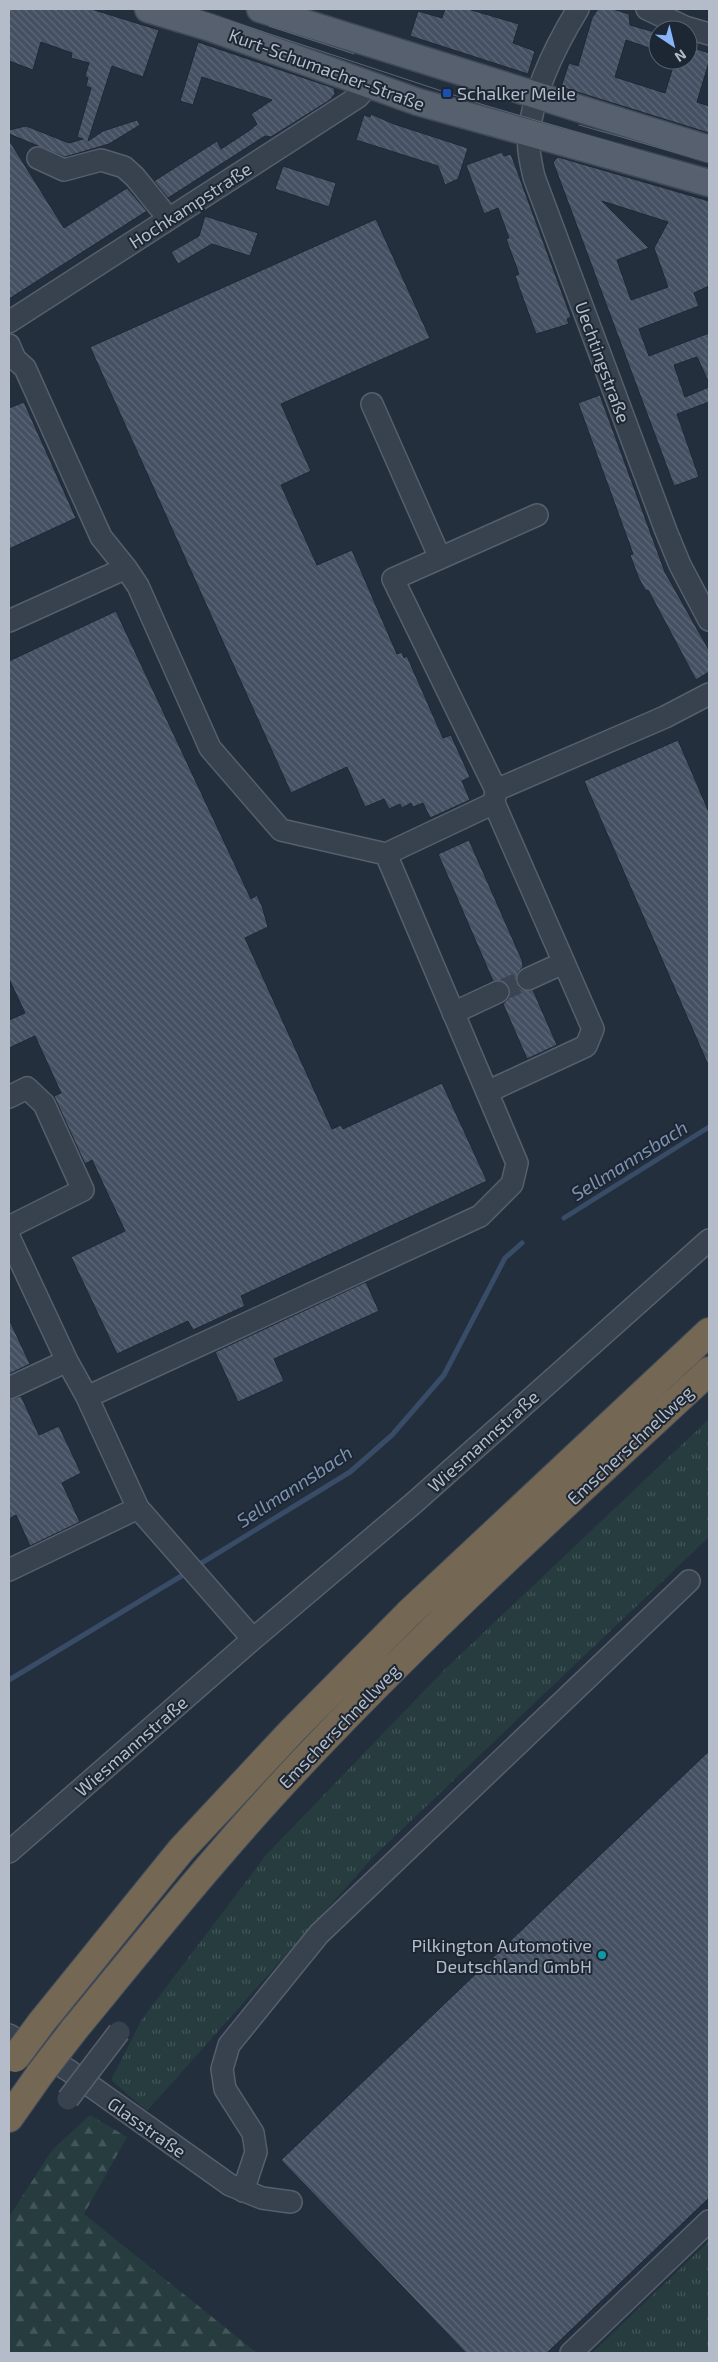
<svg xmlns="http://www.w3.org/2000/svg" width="718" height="2362" viewBox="0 0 718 2362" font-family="'Exo 2',sans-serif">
<defs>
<pattern id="grass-tufts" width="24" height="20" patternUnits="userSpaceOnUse" patternTransform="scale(1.25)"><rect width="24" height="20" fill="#263c3f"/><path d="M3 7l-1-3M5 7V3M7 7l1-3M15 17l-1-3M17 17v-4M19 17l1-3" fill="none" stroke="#435659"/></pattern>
<pattern id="forest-firs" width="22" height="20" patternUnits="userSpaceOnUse" patternTransform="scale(1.25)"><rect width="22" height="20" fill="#263c3f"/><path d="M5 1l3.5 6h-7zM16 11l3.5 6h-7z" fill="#435659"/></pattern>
<pattern id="building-back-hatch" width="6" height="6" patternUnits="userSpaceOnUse" patternTransform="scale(1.25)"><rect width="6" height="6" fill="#455162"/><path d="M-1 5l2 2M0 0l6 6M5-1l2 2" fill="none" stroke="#5d6877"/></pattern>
</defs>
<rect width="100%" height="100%" fill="#242f3e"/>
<path fill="url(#grass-tufts)" d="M709,1419V1537L375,1855L147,2111L111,2080L142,2019L266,1855L444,1670Z
M709,2241V2353H592Z"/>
<path fill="url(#forest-firs)" d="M90,2115L127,2137L84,2214L257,2353H9V2217L52,2150Z"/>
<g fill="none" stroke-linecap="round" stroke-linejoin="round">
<path stroke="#394c67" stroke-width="5" d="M564,1218L709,1127
M195,1567L350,1472L392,1435L444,1375L505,1258L522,1243
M9,1680L188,1572"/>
</g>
<path fill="url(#building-back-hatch)" stroke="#1f2835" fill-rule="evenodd" d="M9,9H91L159,30L143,77L112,66L88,141L103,131L137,120L140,125L109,144L65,157L9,134V130L26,126L69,143L83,139L77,137L91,88L86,86L88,78L85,76L89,63L71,58L72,53L41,42L33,70L9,61Z
M445,9H468L519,24L513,43L535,51L528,74L410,36L418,11L442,18Z
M598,9H613L629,14L630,25L658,33V51L626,40L615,77L665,93L675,60H688V46L709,53V62L697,102L709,106V133L561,87L569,63L578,66L592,18Z
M198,42L334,88L335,94L330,100L271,137L265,136L168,198L154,181L217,141L221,149L250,130L257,124L251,114L272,100L202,77L193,105L180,101Z
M371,114L394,124L468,148L458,179L445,185L438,166L356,140L364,115L370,117Z
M9,140L64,228L127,188L147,211L9,299Z
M502,152L504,156L511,154L571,317L567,319L569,324L536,334L515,276L519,274L506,239L509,238L498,208L484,214L466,165Z
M558,157L709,201V286L694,293L699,306L639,329L649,356L709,333V383L697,357L674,365L685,397L709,387V402L677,414L699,477L674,486L553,162ZM602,201L668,222L654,248L668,287L631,300L617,260L649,248Z
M283,166L336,183L329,207L275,189Z
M205,216L258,233L250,256L212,244L178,264L171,252L199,236Z
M376,219L430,338L281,404L311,471L281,485L317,565L352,550L397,654L402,652L404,658L407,656L443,738L451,735L470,777L462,781L470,800L430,818L423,803L413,807L411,803L402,808L400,804L389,809L384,799L365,807L347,767L291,793L90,347Z
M600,395L665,572L709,650V672L696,680L648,590L646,591L639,579L630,555L633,554L578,403Z
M24,402L76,518L9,549V408Z
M116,611L251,899L257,895L262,906L268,927L245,938L332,1129L341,1125L343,1129L442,1083L487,1181L241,1296L245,1306L193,1330L188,1321L117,1354L71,1257L125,1231L92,1160L85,1164L54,1096L61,1093L35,1036L9,1048V1020L25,1013L9,979V661Z
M678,740L709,812V1067L584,781Z
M469,840L522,960L523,967L518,972L516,984L521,989L533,990L557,1045L527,1059L503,1004L508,999L509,987L505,982L493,981L438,854Z
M366,1282L379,1311L274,1359L284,1381L238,1402L215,1352Z
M9,1319L30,1364L9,1374Z
M21,1396L39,1435L59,1426L81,1473L62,1483L80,1522L30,1546L16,1515L9,1519V1400Z
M709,1751V2198L547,2353H466L281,2160Z"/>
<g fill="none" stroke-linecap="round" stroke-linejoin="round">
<path stroke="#3a4453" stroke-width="21" stroke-dasharray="21 11" stroke-linecap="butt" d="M498,992L528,979"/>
<defs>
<path id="minor" d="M578,9C556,45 533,91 529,134C527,148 531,163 534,177L666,531L680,565L709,620
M647,9L685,27L709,34
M38,158L64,170L101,160L124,167L135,177L169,219
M9,322L358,97L369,85
M9,345L15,359L25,368L101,537L126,568
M372,404L440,558
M9,621L126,568L138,586L210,748L281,830L386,854
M496,790L393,579L537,515
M494,803L386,854L487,1092L586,1046L593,1029L494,803L496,790L665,717L709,694
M528,979L563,963
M453,1013L498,992
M9,1097L27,1088L44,1104L83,1190L9,1227
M9,1237L67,1361L87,1397L138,1508L253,1639
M9,1388L67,1361
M87,1397L480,1216L512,1184L517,1163L487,1092
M9,1570L138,1508
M9,1852L253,1639L415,1502L709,1240
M9,2035L68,2070L230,2185L262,2198L291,2202
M243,2191L256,2152L253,2133L225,2089L222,2069L229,2045L319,1934L689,1581
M571,2353L709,2221"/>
<path id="major" d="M148,9L208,27L418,102L709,183
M260,9L709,149"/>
<path id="highway" d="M41,2023L181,1850L293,1730L408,1614L709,1332
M73,2031C151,1936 228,1840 313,1751C439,1618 575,1495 709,1371
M9,2118L40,2074"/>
</defs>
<use href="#minor" stroke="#565f6c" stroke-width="24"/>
<use href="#major" stroke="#414a57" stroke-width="29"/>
<use href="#highway" stroke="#434c59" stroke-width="30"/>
<use href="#minor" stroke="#38414e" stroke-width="21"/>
<use href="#major" stroke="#56606e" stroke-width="26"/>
<use href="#highway" stroke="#746855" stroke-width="28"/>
<path stroke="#5a6575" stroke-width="1" d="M194,9L484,105L709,171
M269,26L354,54
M579,125L709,162"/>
<defs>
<path id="minor-bridge" d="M68,2099L119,2032"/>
<path id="highway-bridge" d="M15,2058L41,2023
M40,2074L73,2031"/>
</defs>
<use href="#minor-bridge" stroke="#565f6c" stroke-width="24" stroke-linecap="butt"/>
<use href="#highway-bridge" stroke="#434c59" stroke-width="30" stroke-linecap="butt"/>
<use href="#minor-bridge" stroke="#38414e" stroke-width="21"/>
<use href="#highway-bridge" stroke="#746855" stroke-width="28"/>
</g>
<rect fill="#1a4fb4" stroke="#1d2633" stroke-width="2" x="442" y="88" width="10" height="10" rx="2.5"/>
<circle fill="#0f9aa8" stroke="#1d2633" stroke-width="2" cx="602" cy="1955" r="5"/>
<g text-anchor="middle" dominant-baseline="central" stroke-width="4" stroke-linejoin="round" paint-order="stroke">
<g font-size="18" fill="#b4bcc9" stroke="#1d2633">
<text transform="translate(327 69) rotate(20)">Kurt-Schumacher-Straße</text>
<text transform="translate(190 205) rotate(-33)">Hochkampstraße</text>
<text transform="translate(603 362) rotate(70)">Uechtingstraße</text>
<text transform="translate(483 1441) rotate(-42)">Wiesmannstraße</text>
<text transform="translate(630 1445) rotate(-43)">Emscherschnellweg</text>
<text transform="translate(339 1726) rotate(-46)">Emscherschnellweg</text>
<text transform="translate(131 1746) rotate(-41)">Wiesmannstraße</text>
<text transform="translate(147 2127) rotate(35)">Glasstraße</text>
</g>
<g font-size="18" fill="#b4bcc9" stroke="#1d2633" text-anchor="start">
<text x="457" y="93">Schalker Meile</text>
<text x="592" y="1945" text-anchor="end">Pilkington Automotive<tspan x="592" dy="21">Deutschland GmbH</tspan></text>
</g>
<g font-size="19" font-style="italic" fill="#7c92b1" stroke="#1d2633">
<text transform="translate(629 1160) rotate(-32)">Sellmannsbach</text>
<text transform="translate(294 1486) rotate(-33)">Sellmannsbach</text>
</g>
</g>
<rect width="718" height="2362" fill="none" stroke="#b4bcc9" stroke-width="20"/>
<g transform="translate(673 45) rotate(145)"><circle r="24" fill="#1d2633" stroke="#59626f"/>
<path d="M0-4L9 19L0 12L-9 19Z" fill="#8ab4f8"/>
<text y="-8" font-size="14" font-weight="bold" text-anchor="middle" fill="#b4bcc9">N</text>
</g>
</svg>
